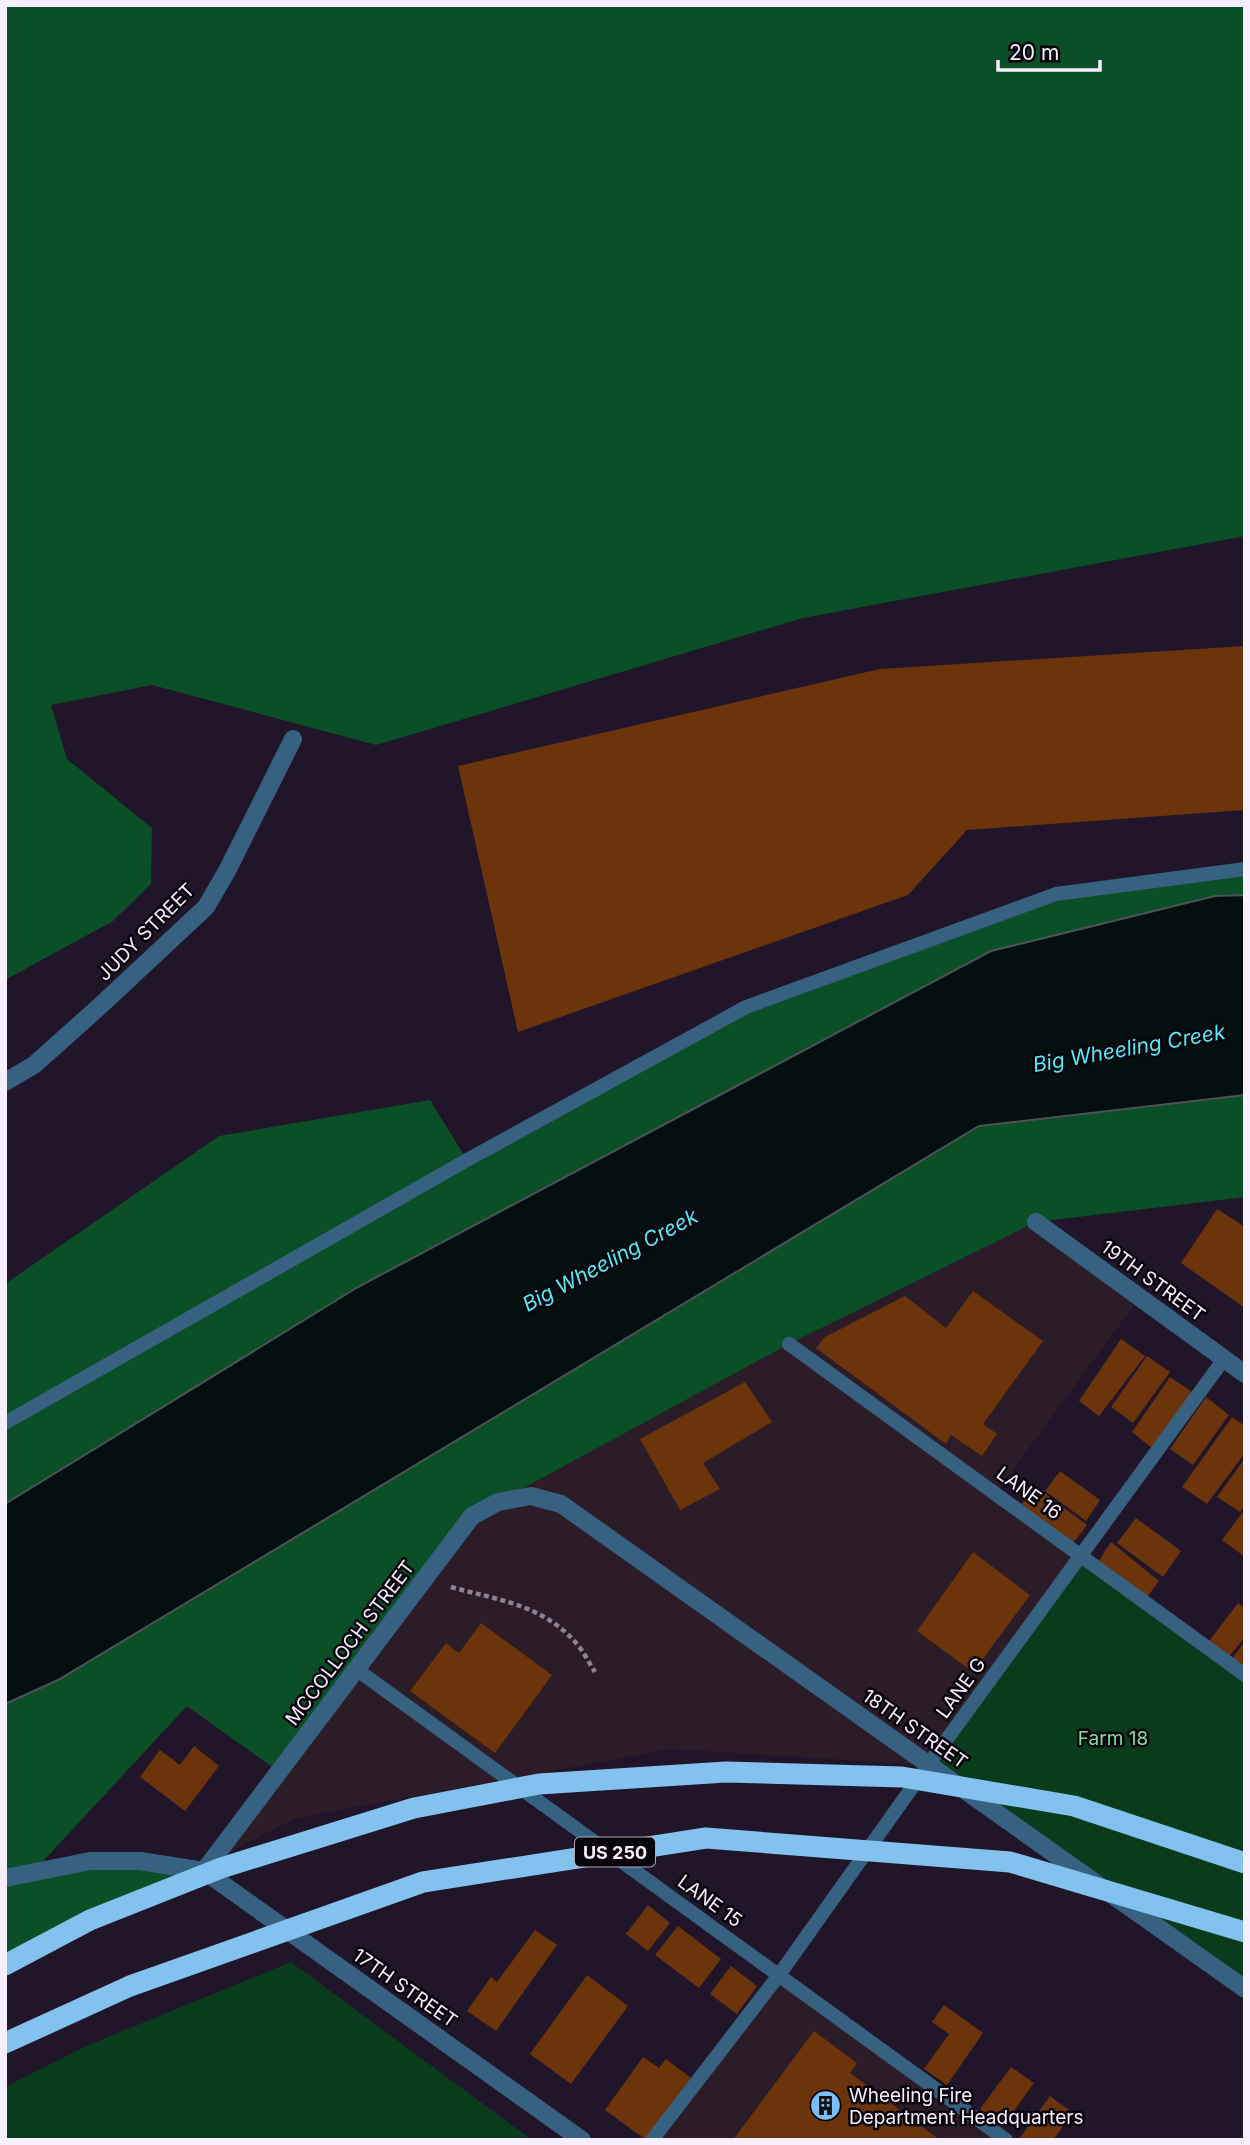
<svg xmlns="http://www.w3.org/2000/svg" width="1250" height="2145" viewBox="0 0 1250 2145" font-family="Inter,sans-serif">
<rect width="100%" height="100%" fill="#21152a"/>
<path fill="#2c1c27" d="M1036,1222L1140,1297L996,1493L1082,1556L928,1765L671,1749L296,1818L212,1861L472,1516L789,1344Z
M779,1975L1006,2140H652Z"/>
<path fill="#093b1d" d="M1082,1556L1245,1675V1989L929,1765Z
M291,1962L532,2140H5V2087L86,2046Z"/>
<path fill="#0a4f27" d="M5,5H1245V536L803,618L376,745L152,685L51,705L67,759L152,828L151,884L113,921L5,980Z
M1245,869V895L1215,896L991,951L358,1287L5,1504V1284L219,1136L430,1100L467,1160L746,1007L1056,894Z
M1245,1095V1197L1036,1222L789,1344L472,1516L279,1772L187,1706L35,1870L90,1861L204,1871L5,1965V1704L58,1680L979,1126Z"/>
<path fill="#040f10" stroke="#4d5257" stroke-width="2" d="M1245,895V1095L979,1126L58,1680L5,1704V1504L358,1287L991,951L1215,896Z"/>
<path fill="#6b340b" d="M1245,646V810L967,830L908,895L518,1032L458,766L880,669Z
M1217,1209L1245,1227V1308L1181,1263Z
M973,1291L1043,1341L983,1424L997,1434L982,1456L951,1435L946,1444L816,1348L825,1337L905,1296L946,1328Z
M1121,1339L1145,1356L1099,1416L1079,1401Z
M1147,1356L1170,1372L1133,1423L1111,1407Z
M1170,1377L1192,1392L1153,1449L1132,1432Z
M745,1382L772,1422L703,1463L720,1489L680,1510L640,1439Z
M1206,1397L1229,1415L1193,1465L1170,1449Z
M1232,1417L1245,1426V1453L1207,1504L1182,1487Z
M1245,1458V1505L1240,1512L1217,1497Z
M1060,1471L1100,1500L1086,1521L1045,1491Z
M1035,1486L1087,1525L1071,1546L1019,1507Z
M1245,1509V1557L1222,1540Z
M1136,1518L1181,1551L1163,1577L1117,1543Z
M1111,1542L1159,1581L1145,1600L1096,1565Z
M973,1552L1030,1595L973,1672L917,1631Z
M1238,1603L1245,1608V1637L1227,1659L1207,1644Z
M481,1623L552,1675L495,1753L410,1691L446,1643L459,1653Z
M1245,1641V1670L1231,1660Z
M194,1746L219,1766L185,1811L140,1777L160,1750L180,1765Z
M648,1905L670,1923L648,1951L626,1934Z
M678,1926L721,1959L699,1988L655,1955Z
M535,1930L557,1945L496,2031L467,2011L491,1977L497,1982Z
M731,1966L757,1986L737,2014L710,1994Z
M587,1975L628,2006L571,2084L530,2054Z
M944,2005L983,2033L947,2085L924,2069L949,2034L932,2022Z
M814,2031L857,2063L850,2073L940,2140H733Z
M643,2057L659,2068L666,2059L691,2078L646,2140L605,2110Z
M1011,2067L1034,2083L1003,2126L980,2109Z
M1050,2096L1073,2113L1053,2140H1020L1019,2139Z"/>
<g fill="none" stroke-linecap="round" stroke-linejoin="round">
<path stroke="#8c8294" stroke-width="4.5" stroke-dasharray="5 3.5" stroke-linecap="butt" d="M451,1587C498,1600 544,1605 577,1644C584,1652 589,1663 595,1672"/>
<path stroke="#376180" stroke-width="14" d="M789,1344L1245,1675
M5,1423L467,1160L746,1007L1056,894L1245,869
M356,1669L1006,2140
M652,2140L779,1975L928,1765L1224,1359"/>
<path stroke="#376180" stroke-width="18" d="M5,1082L34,1065L100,1006L206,907L227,871L293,739
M1036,1222L1245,1374
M204,1871L472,1516L498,1502L531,1496L561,1504L1245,1989
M5,1878L90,1861H140L204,1871L582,2140"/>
<path stroke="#83c1ef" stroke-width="21" d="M5,1965L90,1920L221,1868L414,1808L539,1784L726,1772L902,1777L1074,1806L1245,1863
M5,2043L130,1986L423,1882L706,1838L1010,1862L1245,1932"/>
</g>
<defs>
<symbol id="building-disc" viewBox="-11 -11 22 22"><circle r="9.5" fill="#7bbef8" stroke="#08040c"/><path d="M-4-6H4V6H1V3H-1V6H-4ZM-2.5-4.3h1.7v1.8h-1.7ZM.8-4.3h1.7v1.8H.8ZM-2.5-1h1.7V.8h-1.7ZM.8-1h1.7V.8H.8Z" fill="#111"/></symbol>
</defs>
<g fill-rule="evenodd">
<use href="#building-disc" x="808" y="2088" width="35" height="35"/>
</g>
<g text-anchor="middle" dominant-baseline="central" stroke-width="5" stroke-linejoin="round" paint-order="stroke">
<rect fill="#08040c" stroke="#afa8b5" stroke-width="2" x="575" y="1837.5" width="80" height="29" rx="5"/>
<g font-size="18" font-weight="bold" fill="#f7effe">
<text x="615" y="1852">US 250</text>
</g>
<g font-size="19" fill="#f7effe" stroke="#08040c">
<text transform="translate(146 932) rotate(-45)">JUDY STREET</text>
<text transform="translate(1153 1281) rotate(36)">19TH STREET</text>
<text transform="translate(1029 1493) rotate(36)">LANE 16</text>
<text transform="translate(350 1643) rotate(-53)">MCCOLLOCH STREET</text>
<text transform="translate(961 1688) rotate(-54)">LANE G</text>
<text transform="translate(915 1729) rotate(35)">18TH STREET</text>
<text transform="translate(710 1901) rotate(36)">LANE 15</text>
<text transform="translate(405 1988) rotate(35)">17TH STREET</text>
</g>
<g font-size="19" fill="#86de9f" stroke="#08040c">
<text x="1113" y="1738">Farm 18</text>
</g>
<g font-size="19" fill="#f7effe" stroke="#08040c" text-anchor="start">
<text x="849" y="2095">Wheeling Fire<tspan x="849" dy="22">Department Headquarters</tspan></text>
</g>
<g font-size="21" font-style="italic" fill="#58eaf4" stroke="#08040c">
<text transform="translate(1129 1048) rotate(-10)">Big Wheeling Creek</text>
<text transform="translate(610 1260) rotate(-28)">Big Wheeling Creek</text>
</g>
</g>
<rect width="1250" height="2145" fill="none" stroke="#f7effe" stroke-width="14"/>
<path d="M998 60v10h102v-10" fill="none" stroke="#f7effe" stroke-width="3.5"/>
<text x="1009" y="60" font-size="21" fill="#f7effe" stroke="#08040c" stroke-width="5" paint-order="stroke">20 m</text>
</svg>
